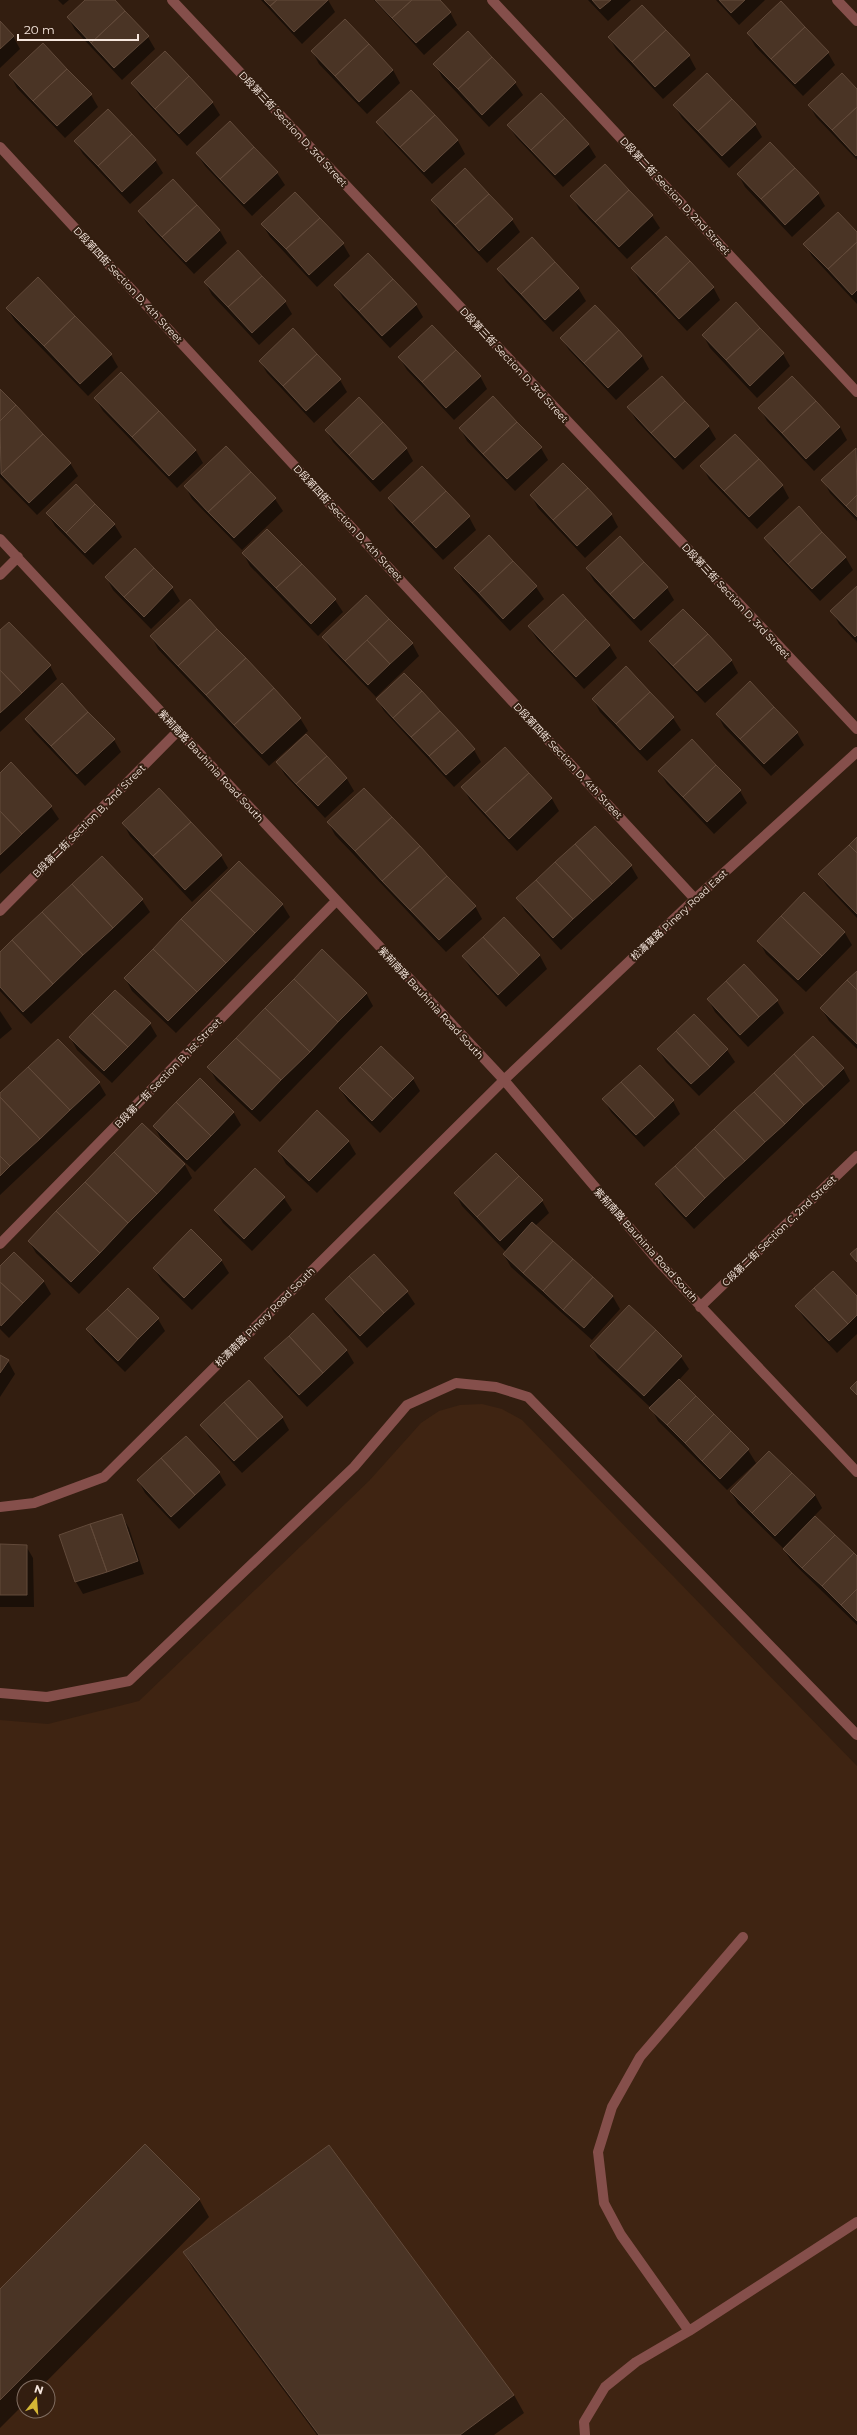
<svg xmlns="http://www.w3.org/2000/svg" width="857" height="2435" viewBox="0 0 857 2435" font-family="Montserrat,'Noto Sans TC',sans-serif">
<rect width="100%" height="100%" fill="#331e10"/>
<path fill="#3f2412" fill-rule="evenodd" d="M482,1404L502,1409L522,1420L857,1766V2435H0V1720L48,1724L139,1701L369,1481L421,1423L439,1411L460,1405ZM24,2387H48V2411H24Z"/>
<path fill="#0007" d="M58,0H69L63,5Z
M87,0H113L148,37L155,49L122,80L75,30L68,17Z
M261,0H328L335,12L302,44Z
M374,0H438L450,12L457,25L424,55Z
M588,0H631L608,21Z
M716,0H765L739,25Z
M642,6L689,56L696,69L663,99L616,49L609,37Z
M345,20L393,70L400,83L367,114L319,64L312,51Z
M0,22L13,36L20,49L0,68Z
M468,33L515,83L523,95L489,127L442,77L435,64Z
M748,34L828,53L835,65L803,96L755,46Z
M10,75L91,95L98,107L65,138L17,88Z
M132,84L212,102L220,115L187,146L140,96Z
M857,90V160L816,117L809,105Z
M411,91L458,141L465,154L432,184L385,134L378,122Z
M674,105L755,125L762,137L729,168L682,118Z
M230,123L277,173L285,185L252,216L205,166L197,154Z
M508,125L588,144L596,157L563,187L516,137Z
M75,141L155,160L163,173L130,204L83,154Z
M605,166L652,216L660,228L627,259L579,209L572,196Z
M738,174L818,194L825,206L792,237L745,187Z
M173,181L220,231L227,243L194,274L147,224L140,212Z
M432,200L512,220L520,232L487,263L440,213Z
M262,224L343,244L350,256L317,287L270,237Z
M857,234V304L812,256L805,244Z
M632,268L713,287L720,300L687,331L640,281Z
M498,269L578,288L586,301L553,332L506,282Z
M205,282L285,302L292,314L259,345L212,295Z
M335,285L416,305L423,317L390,348L343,298Z
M595,306L642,356L649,369L616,400L569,350L561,338Z
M7,308L111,355L118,367L88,396L15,321Z
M703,335L783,354L790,366L757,398L710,348Z
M399,357L480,376L487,389L454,420L407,370Z
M260,361L340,380L347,392L314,423L267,373Z
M121,374L196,451L203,463L177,488L103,411L95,398Z
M662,377L709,427L716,439L683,470L636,420L629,408Z
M0,391L70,463L78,476L37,515L0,477Z
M760,408L840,427L847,440L814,471L767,421Z
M460,428L541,448L548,460L515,491L467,441Z
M326,430L406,448L413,461L380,492L333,442Z
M856,449L857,451V521L830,493L823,480Z
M702,466L782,485L789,498L757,529L709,479Z
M422,467L469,517L476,530L443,560L396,510L389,498Z
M185,486L275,499L283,511L242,550L192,499Z
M531,495L611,514L618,527L585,558L538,508Z
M798,508L846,558L853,570L820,601L773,551L766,538Z
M47,513L114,524L122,537L93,565L55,526Z
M267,530L335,600L343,612L318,636L250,566L243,553Z
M489,537L536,587L544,599L510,631L463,581L456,568Z
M135,549L172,588L180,601L151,629L113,590L106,577Z
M587,569L667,588L674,600L641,631L594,581Z
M857,588V643L839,624L832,611Z
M529,627L609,645L617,658L584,689L537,639Z
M0,632L50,666L57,679L0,732Z
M151,636L300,718L308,731L269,766L158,649Z
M323,637L412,643L419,656L376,697L331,650Z
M650,641L731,660L738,673L705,703L658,653Z
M404,674L474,750L481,762L454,787L384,711L377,699Z
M593,699L673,718L681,730L647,761L600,712Z
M717,714L797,733L804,745L771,776L724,727Z
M26,719L114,740L121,752L85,786L33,731Z
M306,736L347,779L354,791L325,818L285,775L277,762Z
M505,749L552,799L559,811L517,851L470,800L463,788Z
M11,764L51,807L59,819L0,874V774Z
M659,771L740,791L747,803L714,834L667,784Z
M328,822L475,906L482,919L446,952L335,835Z
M123,823L221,856L228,868L192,902L130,836Z
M595,827L631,866L638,878L561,950L525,911L517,898Z
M857,838V918L827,886L819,874Z
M102,857L142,900L150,912L31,1024L0,991V953Z
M804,894L845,933L852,945L806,992L766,954L759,941Z
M282,904L290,917L176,1033L132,991L125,978Z
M504,919L540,956L547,969L506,1007L471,969L463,957Z
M744,966L777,1001L784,1013L748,1047L715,1012L708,999Z
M857,972V1049L829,1021L821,1008Z
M116,991L150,1024L157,1036L112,1083L77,1050L70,1037Z
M366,993L373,1006L260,1122L216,1080L209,1067Z
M0,1011L12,1029L0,1039Z
M658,1049L727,1050L735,1062L699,1096L666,1062Z
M843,1068L850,1081L694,1229L664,1197L656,1185Z
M200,1079L234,1113L241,1125L195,1172L161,1139L154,1126Z
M413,1079L420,1091L380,1133L348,1101L340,1089Z
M99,1083L106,1095L0,1195V1094Z
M604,1100L673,1101L680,1114L644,1147L611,1112Z
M318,1112L349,1142L356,1154L317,1193L286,1164L279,1151Z
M142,1124L185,1165L192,1178L79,1294L36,1253L29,1241Z
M255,1170L284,1198L292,1210L252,1251L223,1223L215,1210Z
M455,1193L542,1201L549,1213L535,1226L613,1297L620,1309L592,1340L511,1267L504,1255L506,1252L462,1206Z
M14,1254L44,1282L51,1294L9,1338L0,1329V1268Z
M221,1260L229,1273L192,1310L162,1281L154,1268Z
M128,1289L158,1319L165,1331L125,1372L95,1342L88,1330Z
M407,1292L415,1304L367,1348L334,1312L326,1299Z
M857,1297V1334L837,1353L804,1318L796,1306Z
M313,1315L347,1351L354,1363L307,1407L273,1371L266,1358Z
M591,1346L681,1357L689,1369L679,1380L748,1450L756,1463L727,1490L658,1421L651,1408L598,1358Z
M0,1356L8,1361L15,1374L0,1397Z
M282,1417L289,1430L242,1473L209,1437L201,1425Z
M219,1473L226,1485L179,1529L145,1493L138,1480Z
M731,1492L815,1495L822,1508L783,1548L738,1504Z
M121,1515L129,1528L144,1574L83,1594L76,1582L60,1536Z
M0,1546H26L33,1558L34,1607H0Z
M784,1550L857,1558V1625L792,1562Z
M199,2199L209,2217L41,2387H24V2404L0,2428V2291Z
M184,2253L514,2395L524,2413L494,2435H317L194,2270Z"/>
<path fill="#4a3425" stroke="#624a3a" d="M85,0H115L125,11L91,43L67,17Z
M264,0H277L270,6Z
M277,0H328L294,32L270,6Z
M375,0H412L392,18Z
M412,0H440L451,12L416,43L392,18Z
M592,0H611L600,9Z
M719,0H745L731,13Z
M781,1L805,27L771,59L747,33Z
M642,5L666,30L632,62L608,37Z
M125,11L149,36L114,68L91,43Z
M345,19L369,44L335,76L311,51Z
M0,21L14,36L0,49Z
M805,27L829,52L795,84L771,59Z
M666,30L690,55L655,87L632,62Z
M468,31L492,57L458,89L433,64Z
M43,43L67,69L33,101L9,75Z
M369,44L393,70L359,102L335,76Z
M165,51L189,76L155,109L131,83Z
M492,57L516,82L482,115L458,89Z
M67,69L92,94L57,126L33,101Z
M707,73L732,99L698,131L673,105Z
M842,73L857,89V107L832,130L808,105Z
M189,76L213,102L179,134L155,109Z
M411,90L435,115L400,147L376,122Z
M541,93L565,118L531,150L507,125Z
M732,99L756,124L722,156L698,131Z
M857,107V155L856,156L832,130Z
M108,109L132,134L98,166L74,141Z
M435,115L458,140L424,172L400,147Z
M565,118L589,144L555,175L531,150Z
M230,121L254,147L220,179L196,153Z
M132,134L156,160L122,192L98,166Z
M770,142L795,168L761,199L737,174Z
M254,147L278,172L244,204L220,179Z
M605,164L629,190L595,222L570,196Z
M465,168L489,194L455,225L431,200Z
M795,168L819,193L785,225L761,199Z
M173,179L197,205L162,237L138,211Z
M629,190L653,215L619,247L595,222Z
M295,192L320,218L286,249L261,224Z
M489,194L513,219L479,251L455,225Z
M197,205L220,230L186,262L162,237Z
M838,212L857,232V242L828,269L803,244Z
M320,218L344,243L309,275L286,249Z
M666,236L690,261L656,294L631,268Z
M532,237L555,262L521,294L497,269Z
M857,242V290L852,295L828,269Z
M238,250L262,276L228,307L204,282Z
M368,253L393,279L359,311L334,285Z
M690,261L714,287L679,319L656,294Z
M555,262L579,288L545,320L521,294Z
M262,276L286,301L252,333L228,307Z
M38,277L75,316L44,346L6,308Z
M393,279L417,304L382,336L359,311Z
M736,302L760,328L726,360L702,335Z
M595,305L619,330L584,363L560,338Z
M75,316L112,354L80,384L44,346Z
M432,325L456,350L422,382L398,357Z
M293,328L317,354L283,386L259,361Z
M760,328L784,353L750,386L726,360Z
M619,330L642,356L608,388L584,363Z
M456,350L481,376L446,408L422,382Z
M317,354L341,379L306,411L283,386Z
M121,372L159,411L132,437L94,398Z
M662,376L685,401L651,433L627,407Z
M792,376L816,401L782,433L758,408Z
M0,389L16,405L0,421Z
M493,396L517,422L483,454L459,428Z
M359,397L383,422L349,455L325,430Z
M685,401L709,426L675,458L651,433Z
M816,401L840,427L806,459L782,433Z
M16,405L43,434L1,474L0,421Z
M159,411L196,450L169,476L132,437Z
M383,422L407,448L373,480L349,455Z
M517,422L542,447L507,479L483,454Z
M43,434L71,463L29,503L1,474Z
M735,434L759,459L724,491L700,466Z
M226,446L251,472L208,512L184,486Z
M856,448L857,495L846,506L821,480Z
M759,459L783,485L749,517L724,491Z
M563,463L588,488L553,520L530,495Z
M422,466L446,491L412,523L388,498Z
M251,472L276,498L234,538L208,512Z
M76,484L95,504L66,533L46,513Z
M588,488L612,514L577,546L553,520Z
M446,491L470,516L436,548L412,523Z
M857,495V517L846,506Z
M95,504L115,524L85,553L66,533Z
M799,506L822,532L788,564L764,538Z
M267,529L302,564L276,588L242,553Z
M822,532L846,557L812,589L788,564Z
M489,535L513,561L479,593L454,568Z
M620,536L644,562L610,594L586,568Z
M135,548L154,568L124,597L105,577Z
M513,561L537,586L503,619L479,593Z
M644,562L668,587L634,619L610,594Z
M302,564L336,599L311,624L276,588Z
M154,568L173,587L144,617L124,597Z
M857,586V635L855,637L830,611Z
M563,594L586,619L552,652L528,626Z
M366,595L389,619L345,661L322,637Z
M190,599L217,629L178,666L150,636Z
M683,609L708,634L673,666L649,641Z
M389,619L413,643L390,664L367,640Z
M586,619L610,645L576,677L552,652Z
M9,622L51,665L22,693L0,670V630Z
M217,629L246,658L206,695L178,666Z
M708,634L732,660L697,691L673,666Z
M367,640L390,664L368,685L345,661Z
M246,658L274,688L234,725L206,695Z
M626,666L650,692L616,724L592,699Z
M0,670L22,693L0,713Z
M404,673L422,691L393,718L376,699Z
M750,681L774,707L740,739L716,714Z
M62,683L88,712L51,746L25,719Z
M274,688L301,718L262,754L234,725Z
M422,691L440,711L411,737L393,718Z
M650,692L674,717L640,750L616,724Z
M774,707L798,732L764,764L740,739Z
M440,711L458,730L429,756L411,737Z
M88,712L115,739L77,774L51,746Z
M458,730L475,749L446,775L429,756Z
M306,734L327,756L296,784L276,762Z
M692,739L716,765L683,797L658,771Z
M505,747L529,773L485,813L461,787Z
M327,756L347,778L318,806L296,784Z
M11,762L52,806L22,834L0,811V773Z
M716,765L741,790L707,822L683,797Z
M529,773L552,798L509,839L485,813Z
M159,788L191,822L153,856L122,823Z
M364,788L392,817L355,851L327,822Z
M0,811L22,834L0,855Z
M392,817L420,846L382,881L355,851Z
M191,822L222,855L185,890L153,856Z
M595,826L632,865L612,884L575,844Z
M857,837V853L849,845Z
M575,844L612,884L593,901L555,862Z
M849,845L857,853V914L818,874Z
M420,846L447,876L410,910L382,881Z
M102,856L143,899L113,928L72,884Z
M239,861L283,904L255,933L210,890Z
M555,862L593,901L573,919L536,880Z
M447,876L476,906L439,940L410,910Z
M536,880L573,919L553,938L516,898Z
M72,884L113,928L83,955L42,912Z
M210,890L255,933L226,963L181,919Z
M804,892L845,932L822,956L781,916Z
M42,912L83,955L53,984L12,940Z
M781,916L822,956L798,980L757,941Z
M504,917L540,955L519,975L483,937Z
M181,919L226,963L197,992L153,949Z
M483,937L519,975L498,995L462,956Z
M12,940L53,984L23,1012L0,987V952Z
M153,949L197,992L168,1021L124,978Z
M322,949L367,993L338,1022L294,979Z
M744,964L778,1000L759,1017L726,981Z
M857,971V990L847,980Z
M294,979L338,1022L310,1052L265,1008Z
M847,980L857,990V1044L820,1008Z
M726,981L759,1017L740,1035L707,999Z
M115,990L151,1023L128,1047L92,1013Z
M265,1008L310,1052L281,1080L236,1038Z
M92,1013L128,1047L104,1071L69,1037Z
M694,1014L728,1049L710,1067L676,1031Z
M676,1031L710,1067L691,1084L657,1049Z
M813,1036L844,1068L824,1087L794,1054Z
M236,1038L281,1080L252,1110L207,1067Z
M58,1039L100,1082L70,1110L28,1067Z
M381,1046L414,1078L393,1099L360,1067Z
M794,1054L824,1087L804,1105L774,1073Z
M640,1065L674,1100L655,1118L621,1082Z
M28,1067L70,1110L40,1139L0,1097V1093Z
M360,1067L393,1099L372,1121L339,1088Z
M774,1073L804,1105L785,1124L754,1092Z
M200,1078L234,1112L211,1136L176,1102Z
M621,1082L655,1118L636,1135L602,1099Z
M754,1092L785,1124L765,1142L734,1110Z
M0,1097L40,1139L10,1166L0,1156Z
M176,1102L211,1136L187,1160L153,1126Z
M317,1110L349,1141L309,1181L278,1151Z
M734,1110L765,1142L745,1161L714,1129Z
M142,1123L185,1164L157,1194L114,1152Z
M714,1129L745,1161L725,1179L695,1147Z
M695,1147L725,1179L705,1198L675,1166Z
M114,1152L157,1194L128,1223L85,1182Z
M496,1153L519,1176L477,1217L454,1193Z
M0,1156L10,1166L0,1176Z
M675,1166L705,1198L686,1217L655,1184Z
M255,1168L285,1197L244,1239L214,1210Z
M519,1176L543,1200L500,1241L477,1217Z
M85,1182L128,1223L100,1253L56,1211Z
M56,1211L100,1253L71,1282L28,1241Z
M532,1222L553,1241L523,1273L503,1254Z
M191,1229L222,1260L184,1298L153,1268Z
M553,1241L573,1259L543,1291L523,1273Z
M857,1248V1262L850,1254Z
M14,1252L44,1281L23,1303L0,1282V1266Z
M374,1254L408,1291L384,1313L349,1276Z
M573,1259L593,1277L563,1310L543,1291Z
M833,1271L857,1296V1315L848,1324L814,1288Z
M349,1276L384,1313L360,1336L325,1299Z
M593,1277L613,1296L584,1328L563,1310Z
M0,1282L23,1303L1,1326L0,1324Z
M128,1288L159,1318L138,1339L107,1309Z
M814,1288L848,1324L829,1341L795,1306Z
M629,1305L656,1330L617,1371L590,1346Z
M107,1309L138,1339L118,1361L86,1329Z
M313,1313L347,1350L323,1373L289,1336Z
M656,1330L682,1356L644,1396L617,1371Z
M289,1336L323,1373L299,1395L264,1358Z
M0,1355L9,1360L0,1373Z
M679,1379L696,1396L667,1425L649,1408Z
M249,1380L283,1417L258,1439L224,1402Z
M857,1381V1395L850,1388Z
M696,1396L714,1414L685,1443L667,1425Z
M224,1402L258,1439L234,1461L200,1425Z
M714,1414L731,1431L702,1461L685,1443Z
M731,1431L749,1449L720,1479L702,1461Z
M186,1436L220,1472L195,1495L161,1458Z
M769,1451L792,1473L752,1513L730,1491Z
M161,1458L195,1495L171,1517L137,1480Z
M792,1473L815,1495L775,1536L752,1513Z
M122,1514L138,1561L107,1572L90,1524Z
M815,1516L835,1535L802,1568L783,1549Z
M90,1524L107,1572L75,1582L59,1535Z
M835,1535L854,1553L822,1586L802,1568Z
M0,1544L27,1545V1595H0Z
M854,1553L857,1556V1589L841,1605L822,1586Z
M857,1589V1621L841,1605Z
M145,2144L200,2199L0,2400V2289Z
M329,2145L514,2395L460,2435H319L183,2252Z"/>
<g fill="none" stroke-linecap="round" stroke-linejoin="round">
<path stroke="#854f4b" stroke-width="10" d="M689,2331L621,2235L604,2203L598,2152L612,2107L640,2057L743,1937
M585,2435L584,2422L605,2387L636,2362L689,2331L857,2222"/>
<path stroke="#854f4b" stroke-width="10" d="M172,0L857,729
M492,0L857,392
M837,0L857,21
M0,147L695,899
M0,539L504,1080L658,1261L857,1472
M0,575L18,557
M0,911L178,731
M0,1244L336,901
M700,1307L857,1156
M0,1507L34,1503L104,1477L504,1080L695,899L857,752
M0,1693L47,1697L129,1681L354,1467L407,1405L456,1383L496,1387L528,1397L857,1735"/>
</g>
<g text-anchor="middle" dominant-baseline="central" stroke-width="4" stroke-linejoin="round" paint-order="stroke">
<g font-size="10" fill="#f6e7de" stroke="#331e10">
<text transform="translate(293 129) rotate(47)">D段第三街 Section D, 3rd Street</text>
<text transform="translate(675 196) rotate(47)">D段第二街 Section D, 2nd Street</text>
<text transform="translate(128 285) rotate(47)">D段第四街 Section D, 4th Street</text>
<text transform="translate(514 365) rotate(47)">D段第三街 Section D, 3rd Street</text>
<text transform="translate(348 523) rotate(47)">D段第四街 Section D, 4th Street</text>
<text transform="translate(736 601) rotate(47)">D段第三街 Section D, 3rd Street</text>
<text transform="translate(568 761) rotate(47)">D段第四街 Section D, 4th Street</text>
<text transform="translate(211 766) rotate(47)">紫荊南路 Bauhinia Road South</text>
<text transform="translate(89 821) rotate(-45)">B段第二街 Section B, 2nd Street</text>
<text transform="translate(679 915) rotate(-43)">松濤東路 Pinery Road East</text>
<text transform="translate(431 1003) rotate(47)">紫荊南路 Bauhinia Road South</text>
<text transform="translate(168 1073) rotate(-46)">B段第一街 Section B, 1st Street</text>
<text transform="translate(779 1231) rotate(-44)">C段第二街 Section C, 2nd Street</text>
<text transform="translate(646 1245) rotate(48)">紫荊南路 Bauhinia Road South</text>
<text transform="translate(265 1317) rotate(-45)">松濤南路 Pinery Road South</text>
</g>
</g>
<g transform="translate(36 2399) rotate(17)"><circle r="19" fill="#331e10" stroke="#816e62"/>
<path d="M0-3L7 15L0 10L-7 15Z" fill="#d4b635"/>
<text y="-6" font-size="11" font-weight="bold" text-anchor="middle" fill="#f6e7de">N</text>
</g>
<path d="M18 34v6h120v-6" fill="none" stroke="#f6e7de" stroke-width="2"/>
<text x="24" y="34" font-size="12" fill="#f6e7de" stroke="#331e10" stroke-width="3" paint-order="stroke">20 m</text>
</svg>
